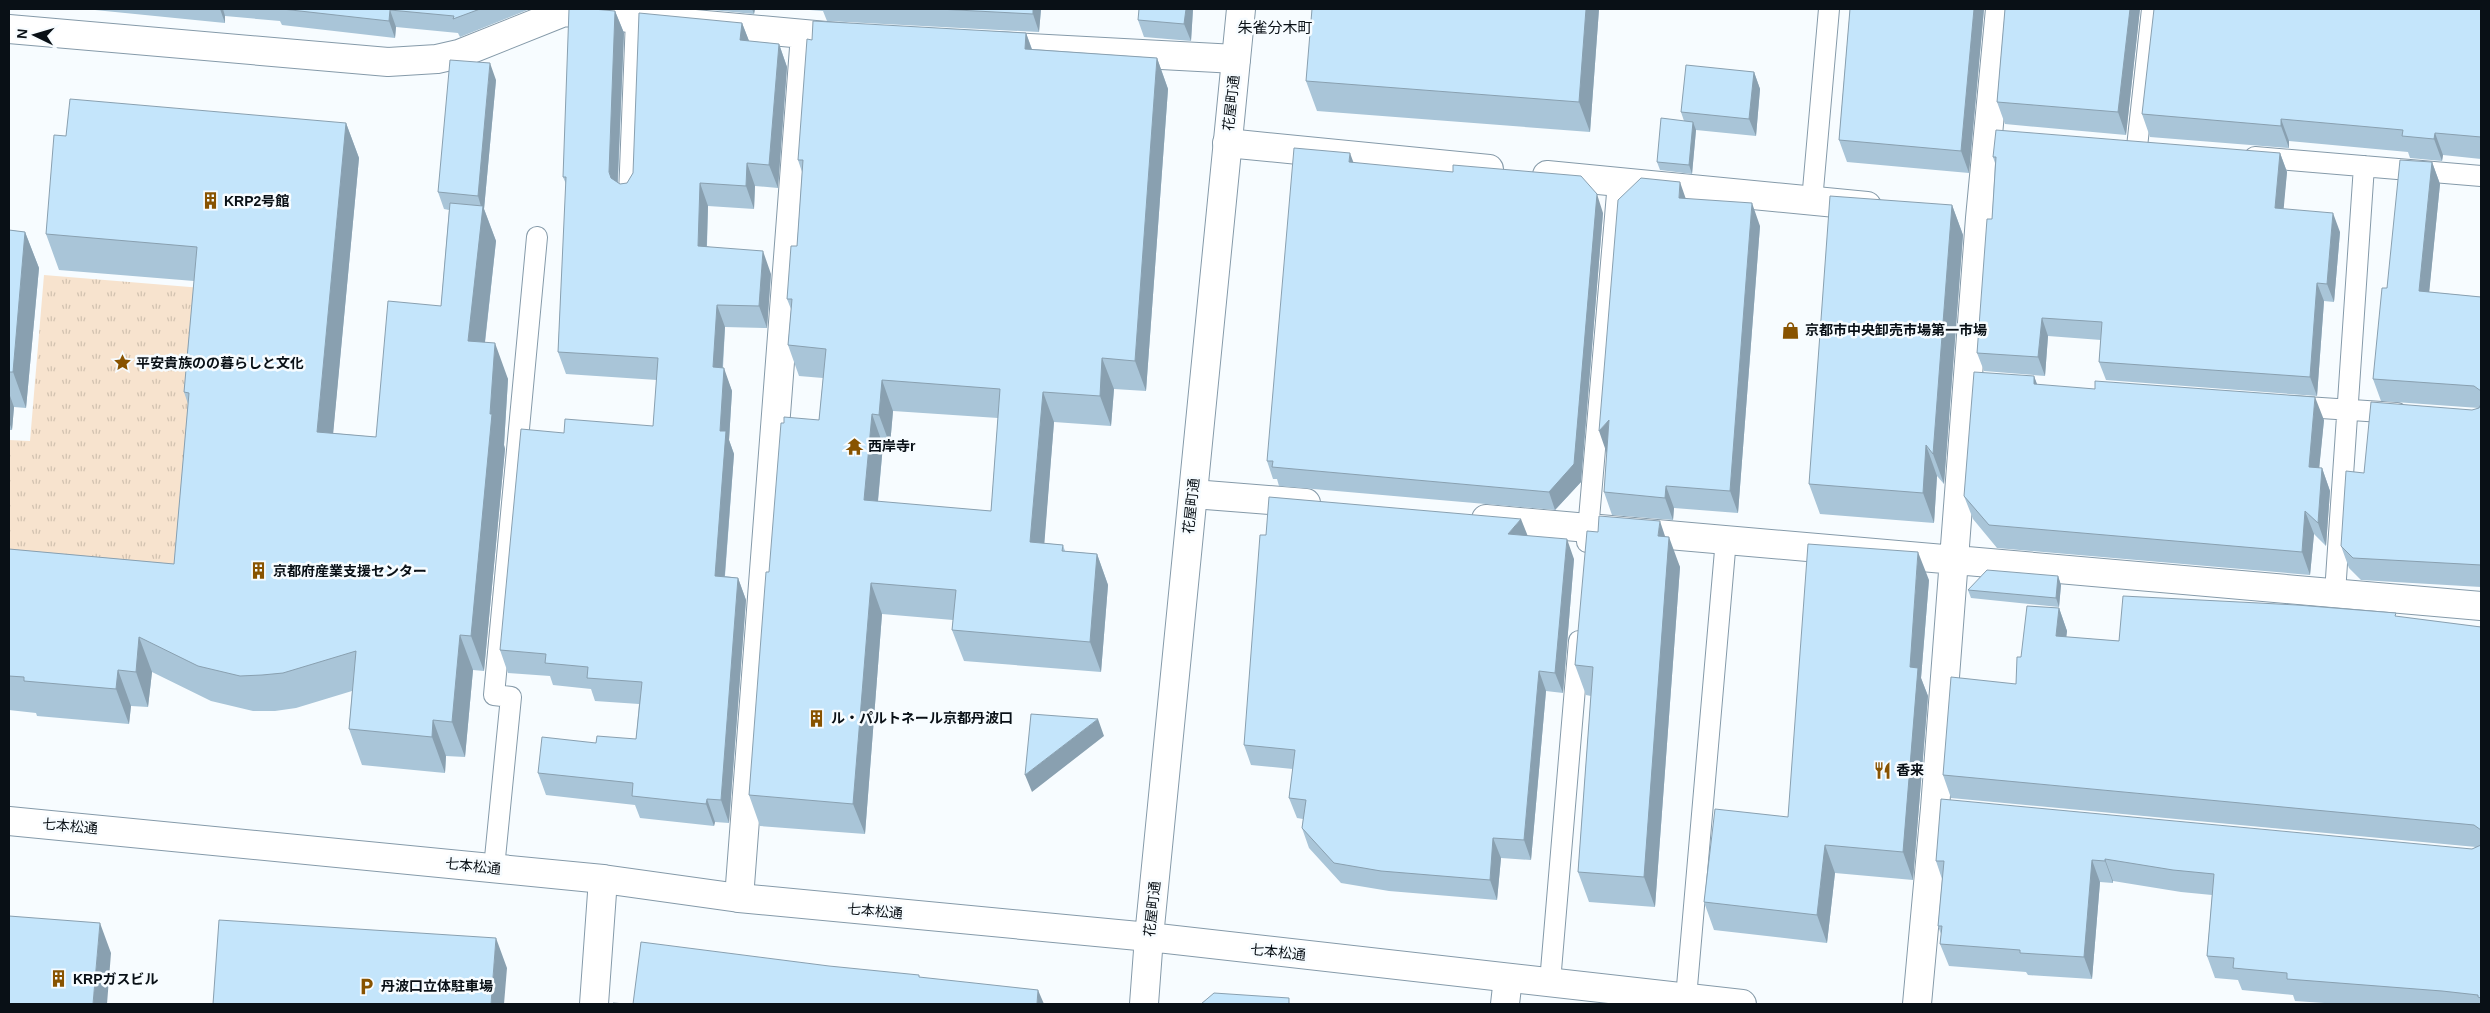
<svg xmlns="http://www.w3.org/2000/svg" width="2490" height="1013" viewBox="0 0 2490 1013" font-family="Arial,'Noto Sans JP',sans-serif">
<defs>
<pattern id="grass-tufts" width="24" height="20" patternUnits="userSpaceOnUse" patternTransform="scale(1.25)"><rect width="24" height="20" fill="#f7e3ce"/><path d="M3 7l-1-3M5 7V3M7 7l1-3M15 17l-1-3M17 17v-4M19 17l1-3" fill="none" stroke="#d2c2b0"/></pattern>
</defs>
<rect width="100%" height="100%" fill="#f7fcff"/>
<path fill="url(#grass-tufts)" d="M44,275L202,288L176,584L9,570V440L30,441Z"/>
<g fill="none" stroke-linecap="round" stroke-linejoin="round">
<defs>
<path id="service" d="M2137,147L2152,9
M2255,157L2481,176
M629,195L636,19
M1812,201L1829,9
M2291,406L2397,413
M1587,542L1618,182
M2335,593L2364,166
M494,868L511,697L494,695L537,237
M1550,982L1579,641
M1686,998L1726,539"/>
<path id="minor" d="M9,29L388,62L437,59L459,54L564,12L848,38
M994,46L1236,59
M1227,143L1489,169
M1547,175L1867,206
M1193,494L1306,503
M1486,519L2481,606
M739,898L805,35
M594,1004L603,879
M1505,1004L1508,978
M1917,1004L1935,808L1980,218L2000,9"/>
<path id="tertiary" d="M9,821L603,879L739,898L1149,937L1742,1004
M1144,1004L1149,937L1241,9"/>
</defs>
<use href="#service" stroke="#859aa9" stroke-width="22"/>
<use href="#minor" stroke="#859aa9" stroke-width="30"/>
<use href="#tertiary" stroke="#859aa9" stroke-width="30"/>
<use href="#service" stroke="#fff" stroke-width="20"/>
<use href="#minor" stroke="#fff" stroke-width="28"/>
<use href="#tertiary" stroke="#fff" stroke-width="28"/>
</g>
<path fill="#a9c5d8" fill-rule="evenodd" d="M85,9H530L460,37L458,33L396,27L395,38L282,25L280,21L225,16V23Z
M711,9H755L754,14L712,10Z
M797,9H1041L1039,32L827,21L823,11Z
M1193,9L1191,41L1144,37L1138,20Z
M1599,9L1590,132L1317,111L1306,81Z
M1850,9H1984L1969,173L1847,162L1839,140Z
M2005,9H2140L2126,135L2005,124L1997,102Z
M2481,9V159L2443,155L2442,161L2410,158L2408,152L2289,141V148L2150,137L2142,114Z
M615,11L624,33L618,183L620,184L627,183L633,173L742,23L749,41L779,44L787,67L778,188L755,186L754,209L708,206L707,246L771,274L767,328L725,327L723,368L732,391L729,440L734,454L725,576L738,578L746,600L729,823L715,822L714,826L640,818L635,805L546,795L538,773L596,743L636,739L639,704L595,701L591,689L553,685L550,676L508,673L500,650L564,433L653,426L657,380L566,374L558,352L566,184L563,177Z
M1026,33L1032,49L1157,58L1168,89L1146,391L1114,389L1111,426L1054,422L1044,543L1063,545L1065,551L1097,554L1108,585L1101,672L964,661L952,630L953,620L882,614L865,834L760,826L749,795L769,572L784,423L819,420L823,378L799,376L788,345L791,309L787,299L797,246L802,172L798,160ZM893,411L998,418L991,511L878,502L883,445H890Z
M1754,72L1760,89L1756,136L1696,130L1692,174L1660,170L1657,162L1684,121L1681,112Z
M496,80L484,209L496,241L485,343L508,379L504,445L505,449L484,671L473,670L465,757L446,756L445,773L362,765L349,729L352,691L296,708L275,711H253L211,701L152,672L148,707L131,706L129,724L37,716L36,713L9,710V549L174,564L188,404L184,392L194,281L59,270L46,234L66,136L346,123L359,158L333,433L376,437L441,306L449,210L444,209L438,192Z
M2280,153L2287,172L2283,209L2340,232L2334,302L2324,301L2317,396L2106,380L2099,362L2101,340L2048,336L2045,376L1984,371L1977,353L1992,219L1995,163L1993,157Z
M2432,162L2440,184L2429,292L2481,297V587L2361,580L2349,568L2341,546L2364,473L2472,410L2479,408L2381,401L2373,379L2387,288Z
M1354,163L1603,213L1581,482L1555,510L1279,486L1277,479H1273L1267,461Z
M1686,198L1760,226L1738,513L1674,508L1673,520L1612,515L1604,492Z
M1952,205L1963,235L1944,484L1937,476L1934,523L1820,514L1809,484Z
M9,230L25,232L39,268L26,408L14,407L12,430H9Z
M2034,376L2037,385L2324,420L2319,468H2322L2330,491L2326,546L2314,534L2310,575L1997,548L1973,519L1964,496Z
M1266,535L1574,559L1563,693L1546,691L1531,860L1501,858L1497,900L1389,891L1341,883L1309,848L1302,828L1303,819L1297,818L1289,798L1293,769L1251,765L1244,745Z
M1665,537L1680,567L1655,907L1589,902L1578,872L1591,696L1586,695L1575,665Z
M2058,576L2061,585L2059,607L1971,598L1968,590Z
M1929,580L1921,678L1928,696L1913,880L1835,873L1827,943L1714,930L1704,902L1788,817Z
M2059,608L2067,631L2066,637L2119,641L2397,617L2481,627V1004H2339L2295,1001L2293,995L2242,990L2238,980L2215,978L2207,956L2212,895L2181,892L2113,881V883L2100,882L2092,979L2028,975L2026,972L1949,966L1940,944L1941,934L1938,926L1942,879L1936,861L2472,849L2476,847L1951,798L1943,775L2016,684L2021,657Z"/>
<path fill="#89a0b0" d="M220,9H223L225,16V23Z
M752,9H755L754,14Z
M1033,9H1041L1039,32L1033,14Z
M1186,9H1193L1191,41L1184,24Z
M1586,9H1599L1590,132L1579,102Z
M1974,9H1984L1969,173L1961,151Z
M2130,9H2140L2126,135L2118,112Z
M390,10L396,27L395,38L389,21Z
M615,11L624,33L617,195L611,178L609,172Z
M742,23L751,46L740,40Z
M1026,33L1037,64L1025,49Z
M779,44L787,67L778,188L769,165Z
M1157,58L1168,89L1146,391L1135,361Z
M490,63L496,80L484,209L496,241L481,377L468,341L482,210L478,196Z
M1754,72L1760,89L1756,136L1749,119Z
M2281,119L2289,141V148L2281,126Z
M1693,122L1696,130L1692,174L1689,165Z
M346,123L359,158L330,467L317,432Z
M2435,133L2443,155L2442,161L2434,139Z
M1350,153L1357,172L1349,162Z
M2280,153L2287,172L2282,227L2275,208Z
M2432,162L2440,184L2427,314L2419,291Z
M747,163L755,186L754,209L746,186Z
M1680,182L1688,205L1679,198Z
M700,183L708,206L706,268L698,246Z
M1597,194L1603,213L1581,482L1555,510L1549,492Z
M1752,203L1760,226L1738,513L1730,491Z
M1952,205L1963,235L1944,484L1933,454Z
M2333,213L2340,232L2334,302L2327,284Z
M25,232L39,268L26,408L13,372Z
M763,251L771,274L767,328L759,306Z
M2317,283L2324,301L2317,396L2310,377Z
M717,305L725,327L721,390L713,367Z
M2042,318L2048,336L2045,376L2038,357Z
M495,343L508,379L504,445L505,449L484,671L471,636L490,414Z
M1102,358L1114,389L1111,426L1100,396Z
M724,368L732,391L729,440L734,454L723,598L715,576L720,431Z
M2034,376L2043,400L2034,384Z
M882,380L893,411L890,445L879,415Z
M1043,392L1054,422L1042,573L1030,542Z
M9,393L14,407L12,430L9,422Z
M2315,397L2324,420L2317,490L2309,467Z
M872,414L883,445L875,531L864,500Z
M1609,420L1607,454L1599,431Z
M1926,445L1937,476L1934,523L1923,493Z
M2322,468L2330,491L2326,546L2318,523Z
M1666,486L1674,508L1673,520L1665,498Z
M2305,511L2314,534L2310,575L2302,552Z
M1521,519L1529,539L1508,534Z
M1660,521L1668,545L1669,537L1680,567L1655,907L1644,877L1658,536Z
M1567,539L1574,559L1563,693L1555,673Z
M1918,552L1929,580L1921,678L1928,696L1913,880L1903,852L1910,667Z
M1097,554L1108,585L1101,672L1090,642Z
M2058,576L2061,585L2059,607L2056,598Z
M738,578L746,600L729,823L721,800Z
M871,583L882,614L865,834L853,804Z
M2059,608L2067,631L2064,658L2056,636Z
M460,635L473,670L465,757L452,722Z
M139,637L152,672L148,707L136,672Z
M118,670L131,706L129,724L116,689Z
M1539,671L1546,691L1531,860L1524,840Z
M1098,719L1104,736L1032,792L1025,775Z
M433,720L446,756L445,773L432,737Z
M707,799L715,822L714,826L706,804Z
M1493,838L1501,858L1497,900L1490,880Z
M1825,845L1835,873L1827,943L1817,915Z
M2105,859L2113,881V883L2105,861Z
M2092,860L2100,882L2092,979L2084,957Z
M100,923L111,953L107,1004H93Z
M496,938L507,968L504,1004H491Z
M1038,990L1044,1004H1037Z"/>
<path fill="#c4e5fb" stroke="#89a0b0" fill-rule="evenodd" d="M282,9H480L453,19L454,16L390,10L389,21Z
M569,9H593L615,11L609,172L611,178L620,184L627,183L633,173L639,13L742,23L740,40L779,44L769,165L747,163L746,186L700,183L698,246L763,251L759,306L717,305L713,367L724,368L720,431H726L715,576L738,578L721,800L707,799L706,804L632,796L633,783L538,773L542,737L596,743L597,736L636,739L642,682L587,678L588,667L545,663L546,654L500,650L521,429L564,433L565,419L653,426L658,358L558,352L566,177H563Z
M938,9H1033V14Z
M1139,9H1186L1184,24L1138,20Z
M1312,9H1586L1579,102L1306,81Z
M1850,9H1974L1961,151L1839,140Z
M2005,9H2130L2118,112L1997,102Z
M2154,9H2481V137L2435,133L2434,139L2402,136L2403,130L2281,119V126L2142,114Z
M813,21L1026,33L1025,49L1157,58L1135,361L1102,358L1100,396L1043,392L1030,542L1063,545L1062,551L1097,554L1090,642L952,630L956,590L871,583L853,804L749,795L766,572H769L781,423H784V417L819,420L826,349L788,345L792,299H787L791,246H797L803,160H798L807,39L812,40ZM882,380L1000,389L991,511L864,500L872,414L879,415Z
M450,60L490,63L478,196L438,192Z
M1686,65L1754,72L1749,119L1681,112Z
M70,99L346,123L317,432L376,437L388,301L441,306L450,203L483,206L468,341L495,343L490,414H492L471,636L460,635L452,722L433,720L432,737L349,729L356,651L283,673L262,675L240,676L198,666L139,637L136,672L118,670L116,689L24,681V677L9,676V549L174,564L189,393L184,392L197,247L46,234L54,135L66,136Z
M1661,118L1693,122L1689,165L1657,162Z
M1996,130L2280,153L2275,208L2333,213L2327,284L2317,283L2310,377L2099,362L2102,322L2042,318L2038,357L1977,353L1987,219H1992L1996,157H1993Z
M1294,148L1350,153L1349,162L1453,172V165L1581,176L1597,194L1574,464L1549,492L1272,467L1273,461H1267Z
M2400,160L2432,162L2419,291L2481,297V391L2474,386L2373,379L2382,288H2387Z
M1641,178L1680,182L1679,198L1752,203L1730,491L1666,486L1665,498L1604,492L1609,420L1599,431L1618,200Z
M1830,196L1952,205L1933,454L1926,445L1923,493L1809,484Z
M9,230L25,232L13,372H9Z
M1974,372L2034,376V384L2095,389V381L2315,397L2309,467L2322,468L2318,523L2305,511L2302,552L1989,525L1964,496Z
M2371,402L2472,410L2479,408L2481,404V565L2353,558L2341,546L2346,471L2364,473Z
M1269,497L1521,519L1508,534L1567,539L1555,673L1539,671L1524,840L1493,838L1490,880L1381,871L1334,863L1302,828L1306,800L1289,798L1295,750L1244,745L1260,535H1266Z
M1599,516L1660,521L1658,536L1669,537L1644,877L1578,872L1593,667L1575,665L1587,531L1598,532Z
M1808,544L1918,552L1910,667L1918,668L1903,852L1825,845L1817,915L1704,902L1715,809L1788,817Z
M1987,570L2058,576L2056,598L1968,590Z
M2123,596L2297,605L2396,613L2395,616L2481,627V830L2474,825L1943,775L1951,677L2016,684L2017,657H2021L2027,606L2059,608L2056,636L2119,641Z
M1031,714L1098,719L1025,775Z
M1941,799L2472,849L2481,845V998L2478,997V995L2442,991L2287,979V973L2233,968L2234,958L2207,956L2214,874L2173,870L2105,859V861L2092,860L2084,957L2020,953V950L1940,944L1942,926H1938L1944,861H1936Z
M9,916L100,923L93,1004H9Z
M219,920L496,938L491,1004H213Z
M641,942L829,966L919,975V977L1038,990L1037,1004H633Z
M1214,993L1289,998V1004H1201Z
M613,1003L626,1004H612Z"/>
<defs>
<symbol id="building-bare" viewBox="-9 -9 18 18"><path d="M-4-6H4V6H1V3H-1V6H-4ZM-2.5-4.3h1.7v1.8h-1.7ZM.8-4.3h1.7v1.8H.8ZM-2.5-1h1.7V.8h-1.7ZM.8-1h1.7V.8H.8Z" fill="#885300" stroke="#f7fcff" stroke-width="2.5" paint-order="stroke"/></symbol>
<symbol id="shop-bare" viewBox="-9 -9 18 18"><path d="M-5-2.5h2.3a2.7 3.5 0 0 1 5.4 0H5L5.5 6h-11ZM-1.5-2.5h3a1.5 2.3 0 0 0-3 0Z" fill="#885300" stroke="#f7fcff" stroke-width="2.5" paint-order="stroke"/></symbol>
<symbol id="sight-bare" viewBox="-9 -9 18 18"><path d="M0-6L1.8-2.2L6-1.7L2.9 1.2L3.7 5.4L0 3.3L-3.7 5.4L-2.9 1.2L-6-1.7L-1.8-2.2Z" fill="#885300" stroke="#f7fcff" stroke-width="2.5" paint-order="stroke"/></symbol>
<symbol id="temple-bare" viewBox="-9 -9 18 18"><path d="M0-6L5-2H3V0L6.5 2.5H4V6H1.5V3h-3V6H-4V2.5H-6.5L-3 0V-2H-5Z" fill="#885300" stroke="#f7fcff" stroke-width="2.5" paint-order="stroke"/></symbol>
<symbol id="restaurant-bare" viewBox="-9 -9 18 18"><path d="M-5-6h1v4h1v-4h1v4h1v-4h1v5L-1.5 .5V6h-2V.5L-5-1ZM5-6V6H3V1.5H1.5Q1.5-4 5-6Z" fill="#885300" stroke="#f7fcff" stroke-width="2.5" paint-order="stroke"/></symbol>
<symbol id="parking-bare" viewBox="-9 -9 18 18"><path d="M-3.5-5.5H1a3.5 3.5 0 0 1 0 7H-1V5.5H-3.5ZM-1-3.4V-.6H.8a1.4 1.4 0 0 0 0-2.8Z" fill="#885300" stroke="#f7fcff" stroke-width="2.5" paint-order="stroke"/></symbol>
</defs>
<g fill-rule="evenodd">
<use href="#building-bare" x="198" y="188" width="25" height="25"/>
<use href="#shop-bare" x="1778" y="318" width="25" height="25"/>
<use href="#sight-bare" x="110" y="350" width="25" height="25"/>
<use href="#temple-bare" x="842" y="434" width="25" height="25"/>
<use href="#building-bare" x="246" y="558" width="25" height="25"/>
<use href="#building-bare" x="804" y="706" width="25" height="25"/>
<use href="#restaurant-bare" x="1870" y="758" width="25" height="25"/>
<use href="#building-bare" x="46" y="966" width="25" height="25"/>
<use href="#parking-bare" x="354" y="974" width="25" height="25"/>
</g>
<g text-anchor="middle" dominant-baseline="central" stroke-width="5" stroke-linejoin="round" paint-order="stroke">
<g font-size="14" fill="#091016" stroke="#f7fcff">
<text transform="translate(1231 103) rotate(-84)">花屋町通</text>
<text transform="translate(1191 506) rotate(-84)">花屋町通</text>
<text transform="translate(70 826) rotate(5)">七本松通</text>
<text transform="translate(473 866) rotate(6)">七本松通</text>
<text transform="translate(1152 909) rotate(-84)">花屋町通</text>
<text transform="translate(875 911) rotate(5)">七本松通</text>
<text transform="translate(1278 952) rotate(6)">七本松通</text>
</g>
<g font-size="14" font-weight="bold" fill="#091016" stroke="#f7fcff" text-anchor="start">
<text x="224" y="201">KRP2号館</text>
<text x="1805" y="330">京都市中央卸売市場第一市場</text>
<text x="136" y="363">平安貴族のの暮らしと文化</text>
<text x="868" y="446">西岸寺r</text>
<text x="273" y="571">京都府産業支援センター</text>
<text x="831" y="718">ル・パルトネール京都丹波口</text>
<text x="1896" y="770">香来</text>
<text x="73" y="979">KRPガスビル</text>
<text x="381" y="986">丹波口立体駐車場</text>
</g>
<g font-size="15" fill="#091016" stroke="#f7fcff">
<text x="1275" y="27">朱雀分木町</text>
</g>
</g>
<rect width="2490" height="1013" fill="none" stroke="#091016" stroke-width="20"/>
<g transform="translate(35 35) rotate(275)" stroke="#f7fcff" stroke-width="4" paint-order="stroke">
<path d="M0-4L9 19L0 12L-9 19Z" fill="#091016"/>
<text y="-8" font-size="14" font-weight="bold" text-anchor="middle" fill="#091016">N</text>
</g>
</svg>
